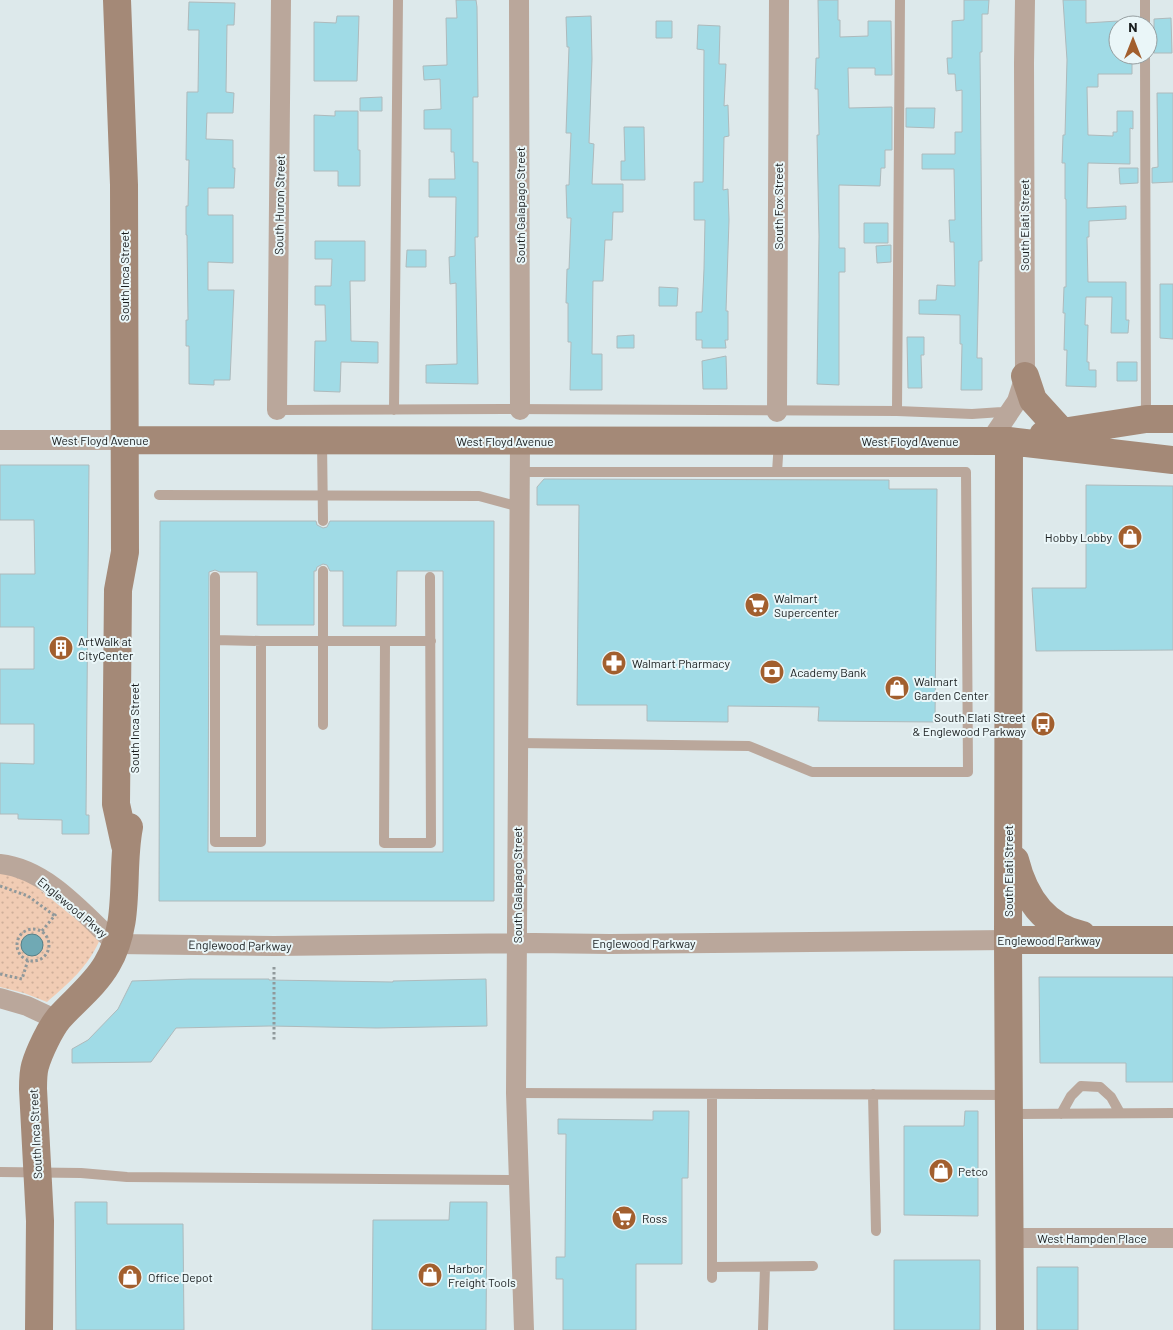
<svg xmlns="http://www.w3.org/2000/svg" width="1173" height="1330" viewBox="0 0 1173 1330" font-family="Barlow,sans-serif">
<defs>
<pattern id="grass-dots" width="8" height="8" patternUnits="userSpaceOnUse" patternTransform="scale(1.25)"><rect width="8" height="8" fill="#f1ccb4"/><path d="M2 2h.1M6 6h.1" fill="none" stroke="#ceaf9a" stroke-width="1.8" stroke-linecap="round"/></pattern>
</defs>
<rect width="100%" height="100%" fill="#dde9eb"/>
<path fill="url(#grass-dots)" d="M0,873L27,879L100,939C89,966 68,984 47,1002L24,993L0,987Z"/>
<path fill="#70a9b4" stroke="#567f87" d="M21 945a11 11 0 1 1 22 0a11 11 0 1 1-22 0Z"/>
<path fill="#a0dbe6" stroke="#aebabc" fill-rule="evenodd" d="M456,0H476L477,7L478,97H473V162H478V237H475L478,384L426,383V365L457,364L456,283L450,284L449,257L455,256L456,197H429V179H455L454,152H451V129H424V110L441,109L440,79L424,80L423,66L447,65L446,18H457Z
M818,0H838V20H840V37L868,36V21H891L892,75H875V68H848L849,108L892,107V150H885V168H881L880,186L839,185V248H845V272H839V385L817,384L819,236L817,135H819L818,89H815L816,58H819Z
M964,0H989L988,14H982V52H980L982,261H979L977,358H982V390H961L962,344H960V315L919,314V300H936L937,285L955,286L954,242H950L949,220H955L954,169H922V154H955V132H962V90L956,91L955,74H948L947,58H952V21L964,20Z
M1063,0H1086V23L1118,21V55H1132V74H1098V87H1087L1088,135L1113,136V132H1117V111H1133V129L1130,128V164L1088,163L1087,208L1126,206V219L1089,221V237H1087L1088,282H1126V320H1129L1128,333H1111L1112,297H1086L1085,325H1088L1087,362H1089V370H1096V387L1066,386L1067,350H1064L1065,313H1063L1064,287H1066V199H1065V163H1062L1063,135H1065L1067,60Z
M189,2L235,3L234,25H227L226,92L234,93L233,113H207L206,139L233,140V168H235L234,188H208V215H233V263L208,262V290H234L230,380H214V385L189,384V346H186V320H188L187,235H186V206H188L189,160H186L187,92H198L199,30H188Z
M337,16H359L357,81H314V22L336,23Z
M591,16L592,59L589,143L594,144L592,184H623V212H613L612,240H605L603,281H593L592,354H602V390H570L571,342H568V303H566L567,269H569L571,218H567L566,185H569L571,133H566L569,47H567L566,17Z
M1171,18L1172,53H1154V19Z
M656,21H672V38H656Z
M698,25L720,26L719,64H726L724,106L728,105L729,136L724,137L723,190L728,189L729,220L726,311H728V340H725L726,348H702V340H696V312H702L704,269L705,220H694V182H703L704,50L697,49Z
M1157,93H1173V182L1152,183V168L1158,167Z
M382,97V111H360V98Z
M906,108H935L934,128L906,127Z
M335,111H358V150H360V186H338V171H314V115L335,116Z
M624,127H644L645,180H621V161H625Z
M1119,168H1138V183L1120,184Z
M864,223H888V243H864Z
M315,241H365V281H350L351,341L378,342V363L341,362L340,392L314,391L315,341H326L325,305H315V286H331L332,259H315Z
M891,245V262L877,263L876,246Z
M407,250H426V267H406Z
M1160,284H1173V339L1160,338Z
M659,287L678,288L677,306H659Z
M634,335V348H617V336Z
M907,337H924V355H921L922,388H908Z
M726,356L727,389H703L702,361Z
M1117,362H1137V381H1117Z
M0,465H89L86,815H89V834H62V820L18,819V814H0V763L34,764V724H0V669H34V627H0V574H35L34,520H0Z
M544,479L889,480V489H937L935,722L818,721L819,707L728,706V722L647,721V705H577L579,505H537V487Z
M1086,485L1173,486V650L1036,651L1032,588H1086Z
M160,521H316L317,525L323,528L327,527L330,521H494V901H159ZM323,564L327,565L330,571H343V626H396L397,571H443V852H208L209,572L215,570L220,572H257V625H314V571H316L317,567Z
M1039,977H1173V1082H1126V1063H1040Z
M191,979H269V980L393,982V981L486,979L487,1026L377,1028L270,1026L176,1028L151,1062L72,1063V1049L88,1040L118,1009L132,981Z
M653,1111H689L688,1178H682V1264H636V1330H563V1279H556V1257H565L566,1134H558V1119L653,1120Z
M965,1111H978V1216L904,1215V1126H964Z
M75,1202H107V1224H183L184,1330H76Z
M450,1202H487L486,1330H372L373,1220H449Z
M894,1260H980V1330H894Z
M1037,1267H1078V1330H1037Z"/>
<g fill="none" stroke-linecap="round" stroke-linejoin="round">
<path stroke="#90999b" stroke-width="3" stroke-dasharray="2.5 2.5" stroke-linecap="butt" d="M0,886L28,896L55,916
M17 945a16 16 0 1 1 32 0a16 16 0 1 1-32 0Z
M42,931L56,914
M274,967V1042
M0,974L22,979L28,960"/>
<path stroke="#baa79b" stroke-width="10" d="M1145,0V25
M1145,55L1146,418
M277,410L504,409L897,411L972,414L1002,412L1009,409
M394,410L398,0
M897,411L900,0
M322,441L323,521
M777,472L779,441
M159,495L479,496L520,507
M215,577V842H261V641H385L384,843H431L430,577
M215,640L261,641
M385,641H431
M323,725V571
M518,743L749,746L812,772H968L966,472H520
M516,1093L1008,1095
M712,1094V1278
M873,1094L876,1231
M1010,1114L1173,1113
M1061,1114L1071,1096L1081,1086L1100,1087L1111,1097L1120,1113
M0,1172L81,1173L127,1177L519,1180
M712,1267L813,1266
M763,1330L765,1267"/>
<path stroke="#baa79b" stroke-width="20" d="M519,0L520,410
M277,410L281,0
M777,412L779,0
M0,440H124
M520,441L516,1093L524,1330
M990,441L1017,401L1025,376L1024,63L1025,0
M0,864C47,869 83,913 116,944L274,946L534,943L610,944L1008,940
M0,998L27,1006L57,1020
M1011,1238H1173"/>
<path stroke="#a48977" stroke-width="28" d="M117,0L124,185L125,552L118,590L116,804L125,845
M1025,376L1033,400L1063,433
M1043,435L1146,419H1173
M124,440L1009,441L1173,460
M1009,441L1008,940L1010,1330
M1015,860C1024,896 1044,927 1082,935
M1008,940H1173
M39,1330L40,1221L33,1089C33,1081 33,1073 35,1066C39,1052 50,1029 59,1018C74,1001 95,985 107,964C132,922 120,872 129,827"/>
</g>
<defs>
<symbol id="shop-disc" viewBox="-11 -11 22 22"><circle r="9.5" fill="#a25f2e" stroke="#eaf6f8"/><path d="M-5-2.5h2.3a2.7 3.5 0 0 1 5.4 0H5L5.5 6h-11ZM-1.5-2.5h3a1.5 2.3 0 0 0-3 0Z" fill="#fff"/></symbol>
<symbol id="supermarket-disc" viewBox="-11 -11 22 22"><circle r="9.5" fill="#a25f2e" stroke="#eaf6f8"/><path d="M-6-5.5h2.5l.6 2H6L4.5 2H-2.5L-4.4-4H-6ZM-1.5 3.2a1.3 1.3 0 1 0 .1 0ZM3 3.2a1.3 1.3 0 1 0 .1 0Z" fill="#fff"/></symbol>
<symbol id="building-disc" viewBox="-11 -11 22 22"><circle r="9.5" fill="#a25f2e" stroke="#eaf6f8"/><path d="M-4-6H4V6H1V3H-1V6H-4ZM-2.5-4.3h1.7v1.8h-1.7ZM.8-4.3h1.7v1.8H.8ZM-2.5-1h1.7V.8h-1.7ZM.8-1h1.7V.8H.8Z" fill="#fff"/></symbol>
<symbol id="pharmacy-disc" viewBox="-11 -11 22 22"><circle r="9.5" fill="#a25f2e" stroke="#eaf6f8"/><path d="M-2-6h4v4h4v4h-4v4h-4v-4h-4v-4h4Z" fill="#fff"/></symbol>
<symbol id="bank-disc" viewBox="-11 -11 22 22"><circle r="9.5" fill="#a25f2e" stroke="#eaf6f8"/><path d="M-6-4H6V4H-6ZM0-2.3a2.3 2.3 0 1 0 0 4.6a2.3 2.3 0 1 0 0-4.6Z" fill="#fff"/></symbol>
<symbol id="bus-disc" viewBox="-11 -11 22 22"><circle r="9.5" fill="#a25f2e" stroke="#eaf6f8"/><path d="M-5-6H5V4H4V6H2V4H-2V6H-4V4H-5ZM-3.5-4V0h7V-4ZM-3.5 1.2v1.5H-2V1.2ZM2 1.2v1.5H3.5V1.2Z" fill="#fff"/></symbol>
</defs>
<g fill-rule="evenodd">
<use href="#shop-disc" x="1116" y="523" width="28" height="28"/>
<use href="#supermarket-disc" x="743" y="591" width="28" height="28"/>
<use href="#building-disc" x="47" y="634" width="28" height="28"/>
<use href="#pharmacy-disc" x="600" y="649" width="28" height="28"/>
<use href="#bank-disc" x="758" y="658" width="28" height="28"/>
<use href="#shop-disc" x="883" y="674" width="28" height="28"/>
<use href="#bus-disc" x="1029" y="710" width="28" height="28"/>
<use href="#shop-disc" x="927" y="1157" width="28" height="28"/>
<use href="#supermarket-disc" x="610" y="1204" width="28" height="28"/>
<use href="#shop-disc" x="416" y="1261" width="28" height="28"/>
<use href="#shop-disc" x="116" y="1263" width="28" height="28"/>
</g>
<g text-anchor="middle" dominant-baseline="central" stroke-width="4" stroke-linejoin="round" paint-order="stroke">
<g font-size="12" fill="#191d1e" stroke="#eaf6f8">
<text transform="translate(279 205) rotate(-89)">South Huron Street</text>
<text transform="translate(520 205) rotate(-90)">South Galapago Street</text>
<text transform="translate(778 206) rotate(-90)">South Fox Street</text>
<text transform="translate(1024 225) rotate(-90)">South Elati Street</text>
<text transform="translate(124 276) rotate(-90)">South Inca Street</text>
<text x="100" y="440">West Floyd Avenue</text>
<text x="505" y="441">West Floyd Avenue</text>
<text x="910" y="441">West Floyd Avenue</text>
<text transform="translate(134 728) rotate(-90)">South Inca Street</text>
<text transform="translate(1008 871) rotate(-90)">South Elati Street</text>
<text transform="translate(517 885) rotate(-90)">South Galapago Street</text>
<text transform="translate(73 907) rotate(40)">Englewood Pkwy</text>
<text x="1049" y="940">Englewood Parkway</text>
<text x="644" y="943">Englewood Parkway</text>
<text transform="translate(240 945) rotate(1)">Englewood Parkway</text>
<text transform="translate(35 1134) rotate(-93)">South Inca Street</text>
<text x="1092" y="1238">West Hampden Place</text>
</g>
<g font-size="12" fill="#191d1e" stroke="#eaf6f8" text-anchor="start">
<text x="1112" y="537" text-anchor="end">Hobby Lobby</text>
<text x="774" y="598">Walmart<tspan x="774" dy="14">Supercenter</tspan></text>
<text x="78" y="641">ArtWalk at<tspan x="78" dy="14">CityCenter</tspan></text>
<text x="632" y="663">Walmart Pharmacy</text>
<text x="790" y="672">Academy Bank</text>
<text x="914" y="681">Walmart<tspan x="914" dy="14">Garden Center</tspan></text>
<text x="1026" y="717" text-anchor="end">South Elati Street<tspan x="1026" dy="14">&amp; Englewood Parkway</tspan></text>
<text x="958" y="1171">Petco</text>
<text x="642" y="1218">Ross</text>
<text x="448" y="1268">Harbor<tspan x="448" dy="14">Freight Tools</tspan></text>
<text x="148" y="1277">Office Depot</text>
</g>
</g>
<g transform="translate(1133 40)"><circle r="24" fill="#eaf6f8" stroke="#969fa1"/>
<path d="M0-4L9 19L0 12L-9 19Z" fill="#a25f2e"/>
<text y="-8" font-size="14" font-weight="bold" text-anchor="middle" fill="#191d1e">N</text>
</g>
</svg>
